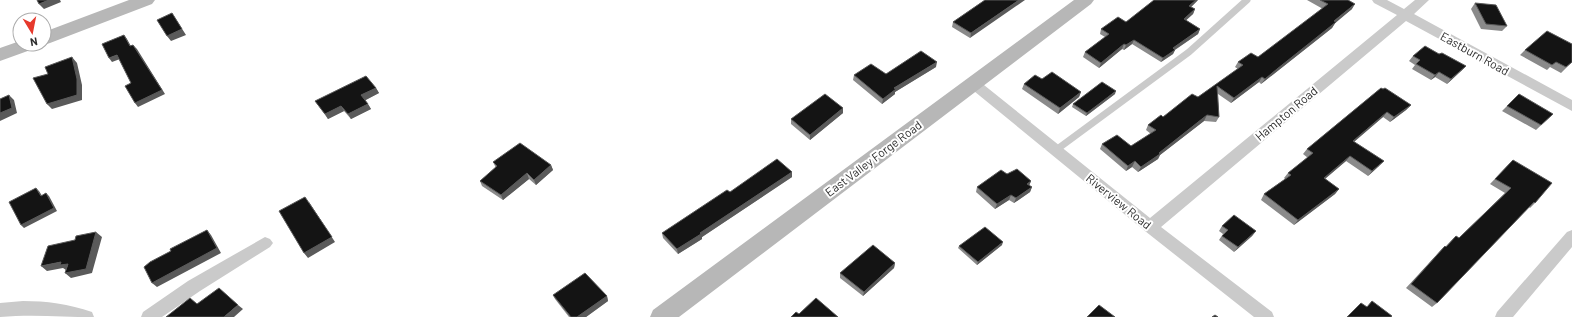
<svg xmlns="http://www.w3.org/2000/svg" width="1572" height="317" viewBox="0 0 1572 317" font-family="Barlow,sans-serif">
<rect width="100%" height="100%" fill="#fff"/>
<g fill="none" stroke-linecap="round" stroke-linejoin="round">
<path stroke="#cacaca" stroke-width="7" d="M1056,150L1189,52L1247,0"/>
<path fill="#cacaca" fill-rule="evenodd" d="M1372,0H1387L1404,9L1415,0H1429L1414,14L1572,100V111L1406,21L1161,227L1272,312L1274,317H1254L1145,231L969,87L967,84L969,81L974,79L979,81L1150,218L1397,15L1374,3Z
M1572,230V247L1513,317H1495L1497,312L1567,232Z
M265,237L270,239L273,243L270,247L200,291L162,317H141L143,312L188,281Z
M23,301C46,301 69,304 92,312L94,317C62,317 32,314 0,317V303Z"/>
<path fill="#b7b7b7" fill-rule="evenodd" d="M129,0H155L152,4L50,43L44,45L40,44H44V32Z
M1074,0H1094L1091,4L679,317H650L653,310Z
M20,41V44H39L36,48L0,61V48Z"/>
</g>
<path fill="#8a8a8a" d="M985,0L970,38L952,27L953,22Z
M1198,0L1191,7L1195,9L1193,14L1186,20L1200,29L1198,34L1175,50L1173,54L1161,62L1132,44L1124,50L1122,49L1099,68L1083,57L1085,52L1105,37L1100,34L1101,29L1126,22Z
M1307,0H1348L1352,9L1335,22L1332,28L1261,84L1259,82L1231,103L1218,94L1219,117L1216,122L1204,121L1160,155L1158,159L1138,172L1132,167L1126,171L1100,149L1102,144L1131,146L1151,134L1146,130L1148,125L1198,97L1238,69L1235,67L1238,62L1258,57L1323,9Z
M1475,3L1507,26L1502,31L1481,29L1471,9Z
M1525,50L1572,62L1561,73L1550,67L1547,70L1520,55Z
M1439,54L1466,66L1461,71L1447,84L1435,77L1431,80L1412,69L1415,65L1409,61L1413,56Z
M936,67L895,92V94L882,104L853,80L854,75L886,74Z
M1042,79L1081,92L1079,97L1058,114L1022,89L1024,84Z
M376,88L379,93L365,100L371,109L351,119L344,111L328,119L315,101Z
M1381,88L1411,105L1406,110L1390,122L1383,117L1354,142L1379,166L1368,176L1346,161L1325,179L1339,189L1335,194L1294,225L1261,200L1264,194L1285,179L1284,178L1288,173L1308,158L1303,154L1307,149Z
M1115,94L1086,116L1072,107L1073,104Z
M1507,106L1553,114L1536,130L1502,111Z
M843,108V113L810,140L791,124V119Z
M1513,160L1535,203L1530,208L1529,207L1437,303L1432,307L1406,288L1440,251L1445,246V247L1456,236L1459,238L1505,193L1490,184Z
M493,162L551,165L553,170L536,185L529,179L503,200L482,186L480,181L496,168Z
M792,172V177L702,237V239L678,254L663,238L662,233Z
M1007,174L1031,181L1029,186L1032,187L1030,192L1014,203L1009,200L995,209L976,192L977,187Z
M1222,226L1256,231L1252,236L1234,252L1219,240L1223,234L1219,231Z
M1002,245L977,265L958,248L959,246Z
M895,263L894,268L863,296L840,278V273Z
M553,295L607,296L608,301L586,317H569L555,299Z"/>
<path fill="#5a5a5a" d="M49,0H60L61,2L44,9L39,4Z
M1019,0H1025L970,38L971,33Z
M1196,0H1198L1187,11L1189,6Z
M1355,4L1352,9L1333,25L1336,22L1332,28L1261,84L1265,79Z
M1195,9L1193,14L1182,24L1184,19Z
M172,13L186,35L171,41L167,36Z
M1200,29L1198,34L1170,53L1173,48Z
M124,35L127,39L133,50L130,46Z
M1134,40L1132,44L1124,50L1126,45Z
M1124,44L1122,49L1099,68L1101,63Z
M133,45L137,49L165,94L138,107L135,103Z
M1175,50L1173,54L1161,62L1163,58Z
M117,55L120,59L112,62L109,58Z
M72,57L77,63L82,85V100L52,109L47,104Z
M937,62L936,67L895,92V94L882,104L883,99L894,88Z
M1466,66L1461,71L1447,84L1451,79Z
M1439,72L1435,77L1431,80L1435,75Z
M1262,77L1259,82L1231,103L1234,98Z
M376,88L379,93L364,101L361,95Z
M1116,91L1115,94L1086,116L1087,113Z
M1081,92L1079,97L1058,114L1060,108Z
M9,95L14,100L17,113L0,121V113Z
M368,104L371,109L351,119L348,114Z
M1411,105L1406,110L1390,122L1394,117Z
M341,106L344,111L328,119L325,114Z
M843,108V113L810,140V135Z
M1387,112L1383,117L1349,146L1353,141Z
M1207,115L1204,121L1160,155L1158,159L1138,172L1141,167Z
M1350,156L1346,161L1320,183L1324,178Z
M1135,161L1132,167L1126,171L1128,166Z
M1384,161L1379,166L1368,176L1372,171Z
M551,165L553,170L536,185L534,180Z
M792,172V177L702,237V239L678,254L677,249L700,233Z
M527,173L529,179L503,200L501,195Z
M1031,181L1029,186L1027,184Z
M1032,187L1030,192L1014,203L1016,198Z
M36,188L39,191L44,199L41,196Z
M1339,189L1335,194L1294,225L1298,220Z
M46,193L49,196L57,211L24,228L21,225Z
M1011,195L1009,200L995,209L997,204Z
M309,202L335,242L308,258L304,253Z
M207,230L211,235L221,253L157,287L152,283Z
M1256,231L1252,236L1234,252L1238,247Z
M96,232L102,237L92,273L71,278L65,273Z
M1003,242L1002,245L977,265L978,262Z
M61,262L68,264L66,270L63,268L47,271L41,266Z
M895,263L894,268L863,296L864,292Z
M607,296L608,301L586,317H577Z
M238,305L243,309L234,317H224Z"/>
<path fill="#141414" stroke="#5a5a5a" d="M37,0H49L39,4Z
M985,0H1019L971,33L953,22Z
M1154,0H1196L1189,6L1195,9L1184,19L1200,29L1173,48L1175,50L1163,58L1134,40L1126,45L1124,44L1101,63L1085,52L1109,34L1101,29L1118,17L1126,22Z
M1320,0H1348L1355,4L1334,21L1336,22L1277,69L1265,79L1262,77L1234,98L1217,86L1219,117L1207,115L1159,153L1160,154L1141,167L1135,161L1128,166L1102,144L1117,135L1131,146L1156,130L1148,125L1161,115L1163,117L1192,94L1198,97L1243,65L1238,62L1251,53L1258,57L1328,4Z
M1475,3L1496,5L1507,26L1486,24Z
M172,13L182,29L167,36L157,20Z
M1547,31L1572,44V62L1566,67L1556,62L1552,65L1525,50Z
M124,35L130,46L133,45L162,90L135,103L125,86L131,83L117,55L109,58L102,44Z
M1425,46L1439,54L1442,53L1466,66L1451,79L1439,72L1435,75L1416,64L1420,60L1413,56Z
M921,51L937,62L894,88L896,89L883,99L854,75L871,64L886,74Z
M72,57L77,79V95L47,104L33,78L48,74L45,67Z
M1052,72L1081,92L1060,108L1024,84L1035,75L1042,79Z
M366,76L376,88L361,95L368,104L348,114L341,106L325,114L315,101Z
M1102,82L1116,91L1087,113L1073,104Z
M1381,88L1383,89L1385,88L1411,105L1394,117L1387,112L1353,141L1384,161L1372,171L1350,156L1324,178L1339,189L1298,220L1264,194L1291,175L1288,173L1313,153L1307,149Z
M825,94L843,108L810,135L791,119Z
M1519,94L1553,114L1541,125L1507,106Z
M9,95L12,108L0,113V99Z
M520,143L551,165L534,180L527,173L501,195L480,181L497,166L493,162Z
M777,159L792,172L700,233L701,234L677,249L662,233L727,190L730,192Z
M1513,160L1552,183L1535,203L1534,202L1437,303L1411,284L1445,246L1446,247L1456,236L1459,238L1511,188L1495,179Z
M1017,169L1031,181L1027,184L1032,187L1016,198L1011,195L997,204L977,187L1001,170L1007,174Z
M36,188L41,196L46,193L54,208L21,225L9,202Z
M305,197L332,237L304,253L279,211Z
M1234,215L1256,231L1238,247L1222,236L1228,230L1222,226Z
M985,227L1003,242L978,262L959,246Z
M207,230L217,248L152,283L144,267L150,262L171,251L170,249Z
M96,232L86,269L65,273L68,264L60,265L61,262L41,266L48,246L75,240L76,236Z
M873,245L895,263L864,292L840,273Z
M585,273L607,296L577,317H571L553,295Z
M219,288L238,305L224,317H166L190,298L197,304Z
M816,298L838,317H791L796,312L799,314Z
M1372,301L1392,316L1391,317H1347L1361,303L1367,307Z
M1099,305L1115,317H1087Z
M1215,315L1218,317H1212Z"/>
<g text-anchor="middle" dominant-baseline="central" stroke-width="4" stroke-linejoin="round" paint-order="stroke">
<g font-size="12" fill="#2d2d2d" stroke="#fff">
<text transform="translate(1475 53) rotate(29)">Eastburn Road</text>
<text transform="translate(1286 113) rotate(-40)">Hampton Road</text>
<text transform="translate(873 158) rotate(-37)">East Valley Forge Road</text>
<text transform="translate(1119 201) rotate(39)">Riverview Road</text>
</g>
</g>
<g transform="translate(32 32) rotate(170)"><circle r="19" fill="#ffffff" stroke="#ababab"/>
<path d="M0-3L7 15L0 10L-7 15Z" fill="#e6392c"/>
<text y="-6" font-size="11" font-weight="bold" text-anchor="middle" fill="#2d2d2d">N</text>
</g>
</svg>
